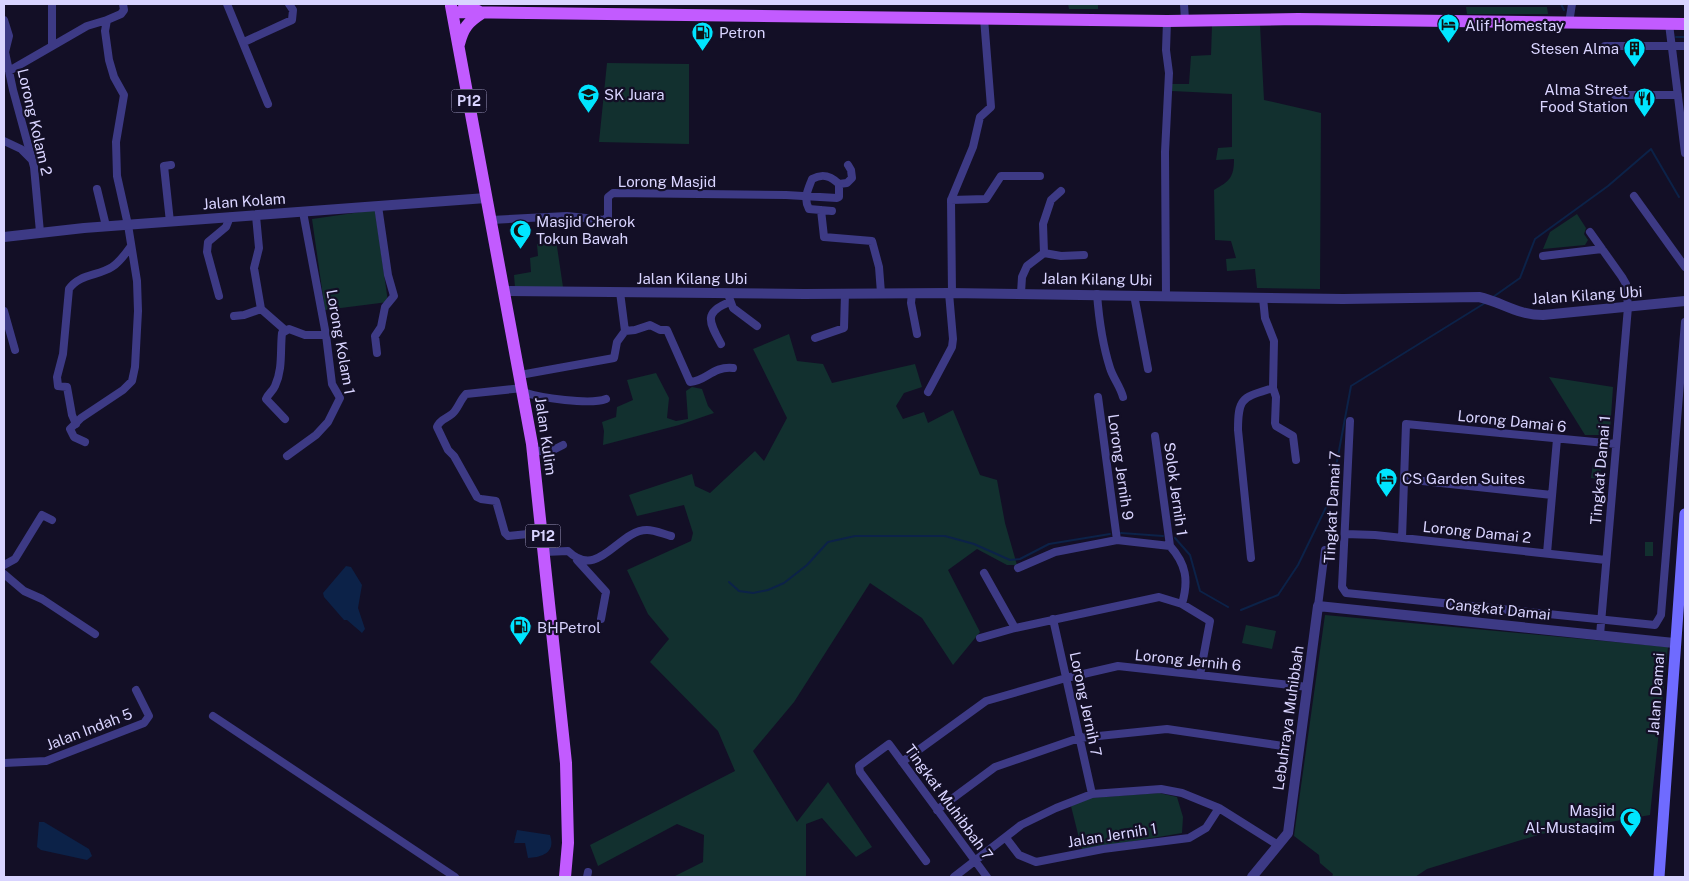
<svg xmlns="http://www.w3.org/2000/svg" width="1689" height="881" viewBox="0 0 1689 881" font-family="'Public Sans',sans-serif">
<rect width="100%" height="100%" fill="#130f26"/>
<path fill="#12302f" d="M1068,4H1098V9H1069Z
M1466,7H1547L1548,14H1467Z
M1260,25L1264,100L1321,113L1320,289L1257,288L1255,269L1227,271L1226,259L1236,258L1231,241L1215,240L1214,190C1230,181 1234,177 1234,159L1216,160L1218,148L1232,147V94L1172,91V84H1189L1191,56L1211,55L1212,26Z
M607,63L689,64V144L599,142Z
M375,210L388,302L325,310L312,219Z
M1577,214L1586,228L1584,234L1588,240L1585,245L1543,249L1550,232Z
M556,240L563,287H515L514,275L531,272L530,258L538,256L537,244Z
M789,334L797,361L823,364L832,383L915,364L922,387L904,393L896,406L903,419L924,412L928,423L953,410L980,475L997,480L1005,523L1017,565H1007L977,549L948,570L980,632L953,665L922,618L870,583L794,702L753,751L797,822L828,782L872,847L856,857L822,818L806,824V877H673L703,862L704,835L677,824L598,866L590,845L735,771L718,731L650,662L669,639L648,614L627,570L691,541L693,533L684,505L637,516L629,495L692,474L695,486L710,493L755,451L764,461L787,418L753,349Z
M656,373L669,398L667,418L676,421L688,419L686,391L692,387L702,389L708,406L714,413L679,425L603,445L604,431L602,422L616,417L617,407L633,400L627,380Z
M1549,377L1613,387L1610,431L1603,435H1585Z
M1593,463L1601,464L1600,479L1591,478Z
M1645,542H1653V556H1645Z
M1325,615L1668,647L1650,815L1541,834L1427,869L1415,877H1332L1333,874L1320,863L1319,855L1294,836Z
M1246,625L1276,631L1272,649L1242,643Z
M1159,793L1177,797L1183,817L1182,833L1082,850L1071,806L1090,798Z"/>
<path fill="#0c2248" d="M346,566L351,567L362,585L358,608L365,629L362,633L347,620H344L324,597L323,593Z
M39,822H44L89,849L92,856L87,860L41,850L37,847Z
M517,830L550,835C556,853 542,857 528,858L525,843H514Z"/>
<g fill="none" stroke-linecap="round" stroke-linejoin="round">
<path stroke="#0c2248" stroke-width="2" d="M1561,4L1564,10
M1676,37H1685
M1493,297L1520,278L1535,239L1608,186L1651,149L1679,197
M1121,533L1163,536
M1175,538L1190,555L1200,591L1228,607
M729,582L739,591L753,593L768,590L784,583L807,565L828,542L855,536H945L974,544L1010,560L1020,559L1049,544L1110,534
M1241,610L1278,595L1298,565L1330,499L1351,386L1485,303"/>
<path stroke="#3d3a85" stroke-width="8" d="M52,4V45
M227,4L268,104
M1184,4L1185,20
M4,20L9,36L5,52L13,90L34,167L40,232
M1569,23L1572,4
M1669,24L1685,153
M244,42L292,20L293,10L289,4
M1605,46H1685
M9,71L87,26L107,20
M1615,95H1678
M4,141L21,149L31,159
M97,189L106,226
M1634,196L1685,267
M951,200L986,199L1001,176H1040
M821,210L824,237L872,241L879,267L881,293
M832,211L809,209C803,198 808,190 812,179C823,173 831,176 839,184L847,183L852,178L851,170L848,165
M256,216L259,248L254,268L261,309
M491,220L567,216L604,220L608,217V197L613,193L786,195L837,198L839,197V184
M170,222L164,166L171,165
M1590,232L1622,277L1626,284L1628,307L1600,635
M1044,253L1061,256L1084,255
M1543,256L1602,249
M912,293L911,303L917,334
M952,293L951,200L973,147L980,117L991,107L984,18
M1021,293L1022,277L1027,266L1044,253L1043,224L1051,200L1061,191
M1097,294C1099,320 1102,343 1110,368C1113,378 1120,386 1123,397
M1134,295L1148,369
M1166,295L1165,152L1169,73L1166,50L1167,21
M219,296L207,252L208,242L226,227L230,217
M729,297L733,308L757,326
M4,311L15,350
M234,316L244,315L261,309L285,330
M625,331L635,330L650,325L660,330H667L690,382C707,381 712,366 733,368
M815,338L844,328L845,293
M721,344C709,322 703,312 730,302
M377,353L375,336L381,327L385,307L394,296L388,275L378,206
M520,375L614,358L617,342L625,331L620,292
M523,388L466,394C460,400 458,409 452,414C446,419 440,419 437,427L448,450L454,456L477,497L481,499L496,501L505,533L508,536L528,534L542,530
M1273,388L1276,397L1275,423L1276,426L1293,436L1296,460
M523,392C540,398 590,405 606,399
M928,392L952,347L953,339L949,293
M1098,397L1117,540
M285,419L266,399C268,394 273,391 275,386C283,369 280,351 282,333L289,329L305,335H326
M1350,421L1342,587L1346,593L1655,625L1661,615L1685,322
M76,424L72,415L67,387L58,386L57,377L63,354L69,289C79,274 98,276 112,267C120,262 126,253 131,246
M1155,436L1170,546
M85,442L74,437L70,429L81,418L123,390L132,381L135,367L138,311L137,281L128,225L117,176L116,142L124,95L114,77L109,60L105,31L107,20L121,14L124,10L123,4
M532,450L549,452L563,445
M287,456L316,435L328,422L340,398L332,384L326,335L303,212
M1404,479L1552,495
M1345,534L1375,535L1606,560
M1402,538L1406,424L1616,444
M544,552L568,551C599,581 618,530 647,530C655,530 663,534 671,536
M1547,553L1557,439
M1251,558L1238,430C1238,397 1242,398 1273,388L1274,341L1265,318L1263,298
M577,560L606,592L601,619
M4,565L15,559L42,515L52,520
M1018,568L1055,552L1117,540L1170,546C1186,564 1189,580 1182,604
M984,573L1015,628
M4,574L24,591L42,599L95,634
M1318,606L1325,550
M1053,619L1092,794
M980,638L1015,628L1159,597L1182,604L1210,621L1200,675
M213,716L455,877
M902,762L986,701L1066,678L1118,666L1308,687
M4,763L46,761L144,723L149,716L136,690
M937,810L995,767L1079,738L1167,729L1283,746
M1006,838L1019,855L1036,862L1103,849L1189,838L1206,828L1219,808
M926,861L860,772L859,766L889,744L987,877
M587,877L588,872
M954,877L1021,825L1056,808L1092,794L1161,789L1182,793L1219,808L1278,845"/>
<path stroke="#3d3a85" stroke-width="10" d="M4,237L84,228L486,198
M504,291L804,294L949,293L1343,299L1479,297C1502,302 1517,315 1543,315L1685,301
M1252,877L1288,833L1318,606L1674,643"/>
<path stroke="#6f6bff" stroke-width="11" d="M1659,877L1685,514"/>
<path stroke="#c25bff" stroke-width="12" d="M451,6L532,444L566,763L568,843L565,877
M453,12L1167,21L1298,19L1685,24
M459,44C463,28 468,22 482,13L464,4"/>
</g>
<defs>
<symbol id="hotel-pin" viewBox="-11 -11 22 30"><path d="M0 17L-7.5 6A9.5 9.5 0 1 1 7.5 6Z" fill="#00e5ff" stroke="#130f26"/><path d="M-6-4.5h1.5V1H6V5H4.5V3h-9V5H-6ZM-4 0a1.8 1.8 0 1 1 3.6 0ZM.5 0V-2.5h3Q6-2.5 6 0Z" fill="#111"/></symbol>
<symbol id="fuel-pin" viewBox="-11 -11 22 30"><path d="M0 17L-7.5 6A9.5 9.5 0 1 1 7.5 6Z" fill="#00e5ff" stroke="#130f26"/><path d="M-5.5-6h7V0h2V4h1.3V-2.5L3-4.5l.8-.8L6-3V5H2.5V1h-1V6h-7ZM-4.2-4.7v3.2H.2V-4.7Z" fill="#111"/></symbol>
<symbol id="building-pin" viewBox="-11 -11 22 30"><path d="M0 17L-7.5 6A9.5 9.5 0 1 1 7.5 6Z" fill="#00e5ff" stroke="#130f26"/><path d="M-4-6H4V6H1V3H-1V6H-4ZM-2.5-4.3h1.7v1.8h-1.7ZM.8-4.3h1.7v1.8H.8ZM-2.5-1h1.7V.8h-1.7ZM.8-1h1.7V.8H.8Z" fill="#111"/></symbol>
<symbol id="school-pin" viewBox="-11 -11 22 30"><path d="M0 17L-7.5 6A9.5 9.5 0 1 1 7.5 6Z" fill="#00e5ff" stroke="#130f26"/><path d="M0-5L7-2L0 1L-7-2ZM-4 1L0 2.5L4 1V4Q0 6-4 4Z" fill="#111"/></symbol>
<symbol id="restaurant-pin" viewBox="-11 -11 22 30"><path d="M0 17L-7.5 6A9.5 9.5 0 1 1 7.5 6Z" fill="#00e5ff" stroke="#130f26"/><path d="M-5-6h1v4h1v-4h1v4h1v-4h1v5L-1.5 .5V6h-2V.5L-5-1ZM5-6V6H3V1.5H1.5Q1.5-4 5-6Z" fill="#111"/></symbol>
<symbol id="mosque-pin" viewBox="-11 -11 22 30"><path d="M0 17L-7.5 6A9.5 9.5 0 1 1 7.5 6Z" fill="#00e5ff" stroke="#130f26"/><path d="M3.5-4.9A6 6 0 1 0 3.5 4.9A5 5 0 1 1 3.5-4.9Z" fill="#111"/></symbol>
</defs>
<g fill-rule="evenodd">
<use href="#hotel-pin" x="1436" y="12" width="25" height="34"/>
<use href="#fuel-pin" x="690" y="20" width="25" height="34"/>
<use href="#building-pin" x="1622" y="36" width="25" height="34"/>
<use href="#school-pin" x="576" y="82" width="25" height="34"/>
<use href="#restaurant-pin" x="1632" y="86" width="25" height="34"/>
<use href="#mosque-pin" x="508" y="218" width="25" height="34"/>
<use href="#hotel-pin" x="1374" y="466" width="25" height="34"/>
<use href="#fuel-pin" x="508" y="614" width="25" height="34"/>
<use href="#mosque-pin" x="1618" y="806" width="25" height="34"/>
</g>
<g text-anchor="middle" dominant-baseline="central" stroke-width="4.5" stroke-linejoin="round" paint-order="stroke">
<g fill="#130f26" stroke="#9e99be" stroke-width="1">
<rect x="451.5" y="89.5" width="35" height="23" rx="4"/>
<rect x="525.5" y="524.5" width="35" height="23" rx="4"/>
</g>
<g font-size="14" font-weight="bold" fill="#d9d4ff">
<text x="469" y="101">P12</text>
<text x="543" y="536">P12</text>
</g>
<g font-size="15" fill="#d9d4ff" stroke="#130f26" text-anchor="start">
<text x="1465" y="25">Alif Homestay</text>
<text x="719" y="32">Petron</text>
<text x="1619" y="48" text-anchor="end">Stesen Alma</text>
<text x="1628" y="89" text-anchor="end">Alma Street<tspan x="1628" dy="17">Food Station</tspan></text>
<text x="604" y="94">SK Juara</text>
<text x="536" y="221">Masjid Cherok<tspan x="536" dy="17">Tokun Bawah</tspan></text>
<text x="1402" y="478">CS Garden Suites</text>
<text x="537" y="627">BHPetrol</text>
<text x="1615" y="810" text-anchor="end">Masjid<tspan x="1615" dy="17">Al-Mustaqim</tspan></text>
</g>
<g font-size="15" fill="#d9d4ff" stroke="#130f26">
<text transform="translate(35 122) rotate(77)">Lorong Kolam 2</text>
<text x="667" y="181">Lorong Masjid</text>
<text transform="translate(244 201) rotate(-4)">Jalan Kolam</text>
<text x="692" y="278">Jalan Kilang Ubi</text>
<text transform="translate(1097 279) rotate(1)">Jalan Kilang Ubi</text>
<text transform="translate(1587 295) rotate(-4)">Jalan Kilang Ubi</text>
<text transform="translate(341 342) rotate(80)">Lorong Kolam 1</text>
<text transform="translate(1512 421) rotate(6)">Lorong Damai 6</text>
<text transform="translate(546 436) rotate(82)">Jalan Kulim</text>
<text transform="translate(1121 467) rotate(82)">Lorong Jernih 9</text>
<text transform="translate(1600 470) rotate(-85)">Tingkat Damai 1</text>
<text transform="translate(1176 489) rotate(82)">Solok Jernih 1</text>
<text transform="translate(1332 507) rotate(-87)">Tingkat Damai 7</text>
<text transform="translate(1477 532) rotate(6)">Lorong Damai 2</text>
<text transform="translate(1498 609) rotate(6)">Cangkat Damai</text>
<text transform="translate(1188 660) rotate(6)">Lorong Jernih 6</text>
<text transform="translate(1656 694) rotate(-86)">Jalan Damai</text>
<text transform="translate(1086 704) rotate(78)">Lorong Jernih 7</text>
<text transform="translate(1288 718) rotate(-82)">Lebuhraya Muhibbah</text>
<text transform="translate(89 729) rotate(-21)">Jalan Indah 5</text>
<text transform="translate(949 802) rotate(54)">Tingkat Muhibbah 7</text>
<text transform="translate(1112 835) rotate(-9)">Jalan Jernih 1</text>
</g>
</g>
<rect width="1689" height="881" fill="none" stroke="#d9d4ff" stroke-width="10"/>
</svg>
